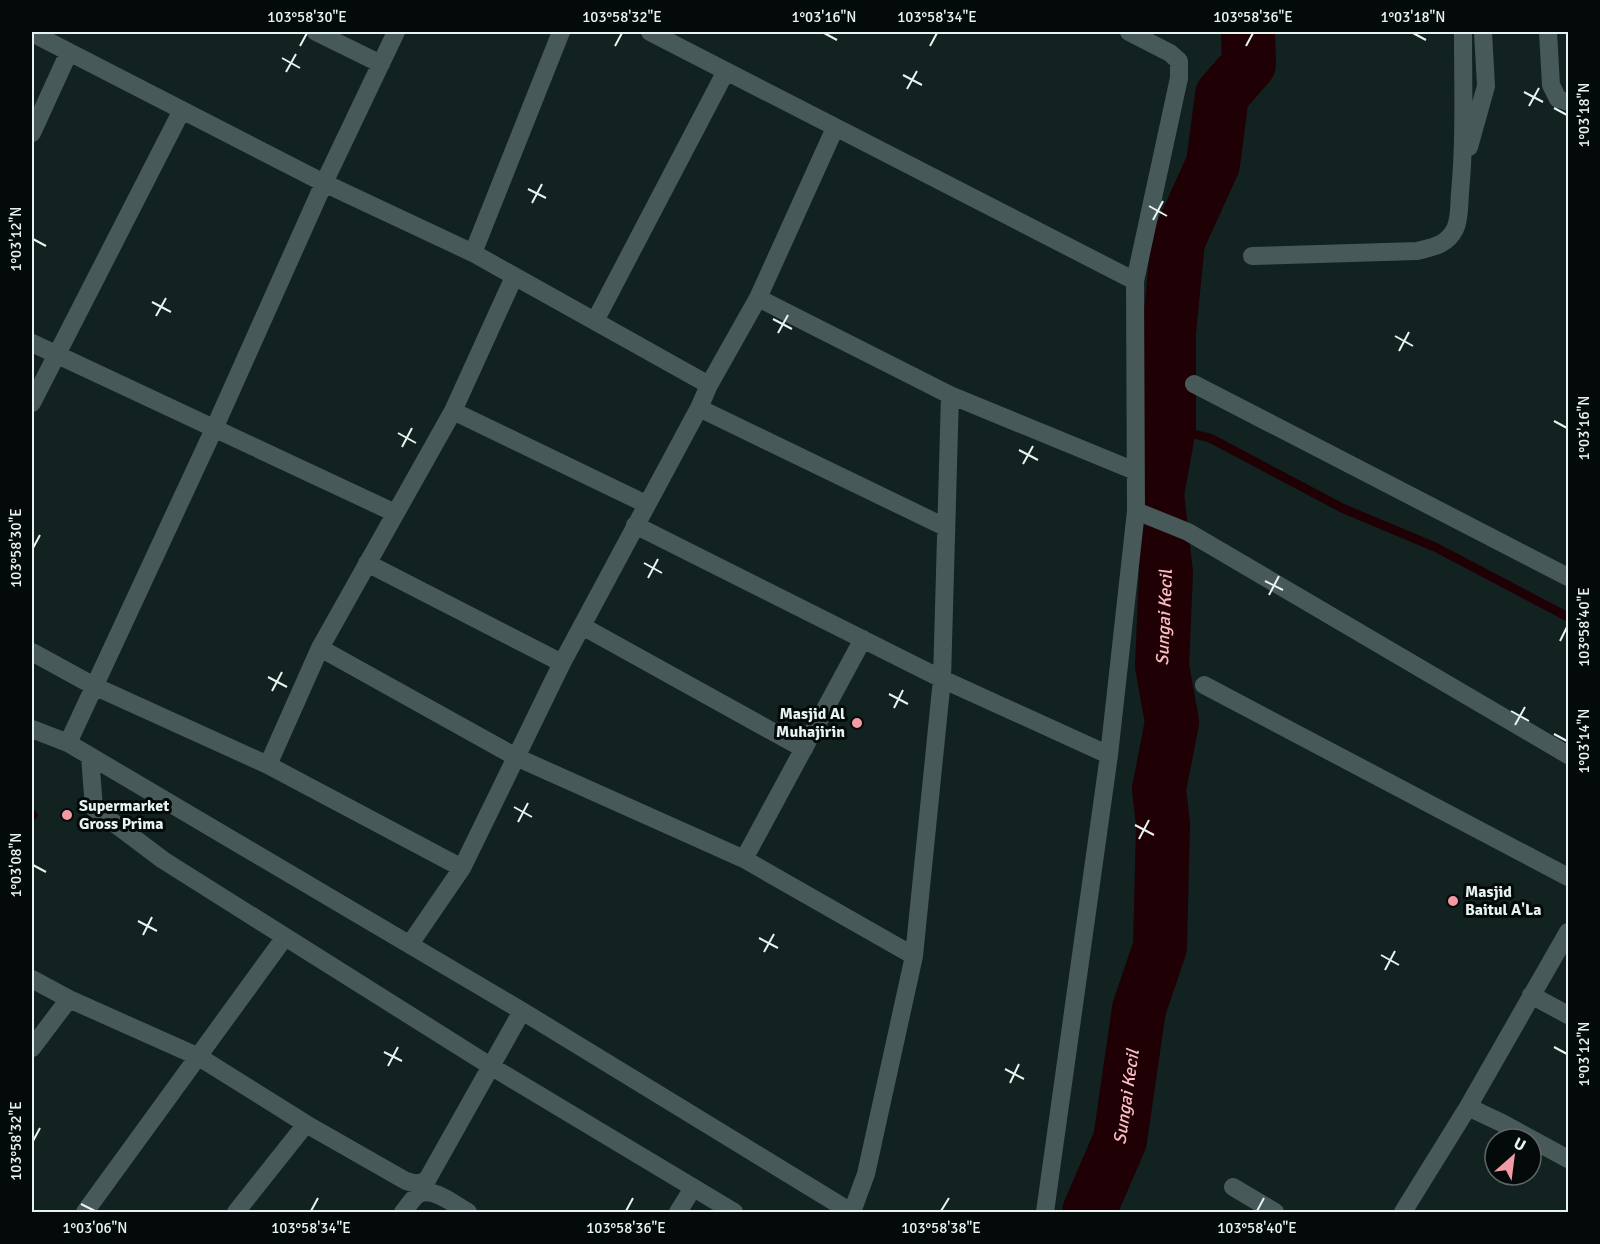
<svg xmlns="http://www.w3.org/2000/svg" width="1600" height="1244" viewBox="0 0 1600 1244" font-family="Signika,sans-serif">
<rect width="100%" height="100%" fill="#112221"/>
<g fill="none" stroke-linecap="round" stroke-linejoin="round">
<path stroke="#1e0005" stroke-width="9" d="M1169,428L1210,438L1342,508L1435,547L1568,617
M32,816L33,815"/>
<path stroke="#1e0005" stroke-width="54" id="s1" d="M1089,1212L1120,1140L1139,1009L1160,947L1163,824L1159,789L1172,722L1162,666L1166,573L1157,494L1169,428V332L1178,241L1213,164L1222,95L1249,64L1248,32"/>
<path stroke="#475958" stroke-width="18" d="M316,32L381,64
M650,32L1135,281
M1548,32L1551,85L1558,99L1568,102
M32,33L324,183L473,253L709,385
M32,133L69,52
M1469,147L1486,86L1483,32
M473,253L561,32
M1252,256L1417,251C1433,247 1447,245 1455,229C1460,219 1459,204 1460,193C1465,140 1463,85 1463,32
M758,298L950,395L1135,471
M595,321L726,71
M32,343L395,513
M1194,384L1568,577
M32,403L182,110
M699,408L945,527
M453,411L646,504
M1136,511L1188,532L1568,755
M635,525L942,679L1109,755
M367,563L562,663
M582,626L804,749
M320,648L516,757L744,859L914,956
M32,652L94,686L268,765L462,868
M1204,685L1568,877
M32,729L68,743L522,1011L851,1212
M68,743L214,429L324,183L396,32
M90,756L94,808L163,860L492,1067L734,1212
M268,765L320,648L453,411L514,277
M744,859L863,639
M410,944L462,868L562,663L699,408L709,385L758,298L835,128
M32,979L69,999L199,1057L306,1124L406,1181L417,1184L427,1180L522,1011
M1531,995L1568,1015
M32,1048L69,999
M1468,1107L1502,1123L1568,1159
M1233,1187L1275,1212
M85,1212L285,937
M236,1212L306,1124
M403,1212C408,1207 412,1198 419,1194C433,1186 456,1206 468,1212
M678,1212L693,1188
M852,1212L866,1174L914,956L942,679L950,395
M1045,1212L1109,755L1136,511L1135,281L1179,78V61L1170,53L1129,32
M1403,1212L1468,1107L1568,932"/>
</g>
<path fill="none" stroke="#e7f2f1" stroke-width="2" d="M824,33L837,40M1413,33L1426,40M300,46L307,33M615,46L622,33M930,46L937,33M1246,46L1253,33M282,58L300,68M286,72L296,54M903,75L922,85M907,89L917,71M1524,92L1543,102M1529,106L1539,88M1554,108L1567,115M528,189L546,198M532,203L542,184M1149,206L1167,216M1153,220L1163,201M33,239L46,246M152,302L171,312M156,316L166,298M773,319L792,329M778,333L788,315M1395,336L1413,346M1399,351L1409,332M1554,421L1567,428M398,433L416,443M402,447L412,428M1019,450L1038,460M1023,464L1033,446M33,548L40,535M644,563L662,573M648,578L658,559M1265,581L1283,590M1269,595L1279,576M1560,641L1567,627M268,677L287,687M272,691L282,672M889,694L908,704M894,708L903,690M1511,711L1529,721M1515,725L1525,707M1554,734L1567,741M514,807L532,817M518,822L528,803M1135,825L1154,835M1139,839L1149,820M33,865L46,872M138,921L157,931M143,935L152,917M759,938L778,948M764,952L774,934M1381,955L1399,965M1385,970L1395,951M1554,1047L1567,1054M384,1052L402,1061M388,1066L398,1047M1005,1069L1024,1079M1010,1083L1019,1064M33,1141L40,1128M81,1204L95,1211M311,1211L318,1198M626,1211L633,1198M941,1211L949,1198M1257,1211L1264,1198"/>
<g fill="#f49aa5" stroke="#040a09" stroke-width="2">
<circle cx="857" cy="723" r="6"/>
<circle cx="67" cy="815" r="6"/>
<circle cx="1453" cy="901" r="6"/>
</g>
<g text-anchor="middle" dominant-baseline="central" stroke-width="6" stroke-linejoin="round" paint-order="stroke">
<g font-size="16" font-weight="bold" fill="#e7f2f1" stroke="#040a09" text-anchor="start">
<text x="845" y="714" text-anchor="end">Masjid Al<tspan x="845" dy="18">Muhajirin</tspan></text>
<text x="79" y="806">Supermarket<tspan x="79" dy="18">Gross Prima</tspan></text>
<text x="1465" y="892">Masjid<tspan x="1465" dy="18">Baitul A'La</tspan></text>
</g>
<g font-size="18" font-style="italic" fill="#fbbcc3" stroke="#040a09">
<text stroke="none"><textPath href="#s1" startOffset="608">Sungai Kecil</textPath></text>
<text stroke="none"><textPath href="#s1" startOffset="122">Sungai Kecil</textPath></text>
</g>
</g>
<rect width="1600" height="1244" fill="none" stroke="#040a09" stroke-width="66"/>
<g transform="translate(1513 1157) rotate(28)"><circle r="28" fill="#040a09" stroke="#5f6766" stroke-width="1.5"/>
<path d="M0-4.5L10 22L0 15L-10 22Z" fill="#f49aa5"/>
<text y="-9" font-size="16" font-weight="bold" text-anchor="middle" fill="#e7f2f1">U</text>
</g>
<rect x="33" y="33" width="1534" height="1178" fill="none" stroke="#e7f2f1" stroke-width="2"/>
<g font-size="15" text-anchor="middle" fill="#e7f2f1">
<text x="307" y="22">103°58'30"E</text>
<text x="622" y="22">103°58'32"E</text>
<text x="824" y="22">1°03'16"N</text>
<text x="937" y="22">103°58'34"E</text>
<text x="1253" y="22">103°58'36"E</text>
<text x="1413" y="22">1°03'18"N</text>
<text transform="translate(1584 115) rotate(-90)" y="5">1°03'18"N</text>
<text transform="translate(16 239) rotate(-90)" y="5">1°03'12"N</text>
<text transform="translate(1584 428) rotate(-90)" y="5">1°03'16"N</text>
<text transform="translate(16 548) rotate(-90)" y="5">103°58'30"E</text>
<text transform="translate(1584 627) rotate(-90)" y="5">103°58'40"E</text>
<text transform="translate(1584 741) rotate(-90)" y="5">1°03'14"N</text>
<text transform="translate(16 865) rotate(-90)" y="5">1°03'08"N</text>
<text transform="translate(1584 1054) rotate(-90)" y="5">1°03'12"N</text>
<text transform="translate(16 1141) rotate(-90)" y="5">103°58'32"E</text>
<text x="95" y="1233">1°03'06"N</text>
<text x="311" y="1233">103°58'34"E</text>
<text x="626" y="1233">103°58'36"E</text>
<text x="941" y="1233">103°58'38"E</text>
<text x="1257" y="1233">103°58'40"E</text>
</g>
</svg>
